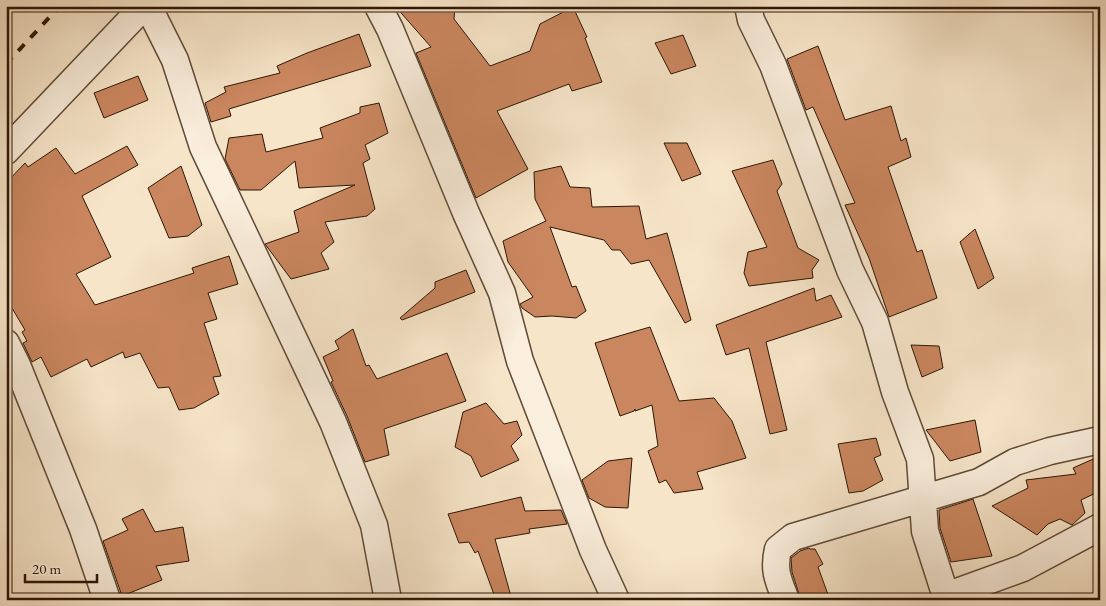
<svg xmlns="http://www.w3.org/2000/svg" width="1106" height="606" viewBox="0 0 1106 606" font-family="'EB Garamond',serif">
<rect width="100%" height="100%" fill="#f7e5c9"/>
<filter id="stains"><feTurbulence type="fractalNoise" baseFrequency=".004" numOctaves="4"/><feColorMatrix values="0 0 0 0 .2 0 0 0 0 .09 0 0 0 0 .02 0 0 0 .5 -.17"/></filter>
<radialGradient id="worn" r=".72"><stop offset=".6" stop-color="#630" stop-opacity="0"/><stop offset="1" stop-color="#630" stop-opacity=".3"/></radialGradient>
<path fill="#ca865f" stroke="#2c1706" d="M395,6H455L454,19L490,66L530,51L540,24L573,7L587,37L585,38L602,82L572,91L569,84L497,111L528,169L476,198L416,53L431,47Z
M359,34L371,66L229,109L231,116L211,122L205,103L226,92L224,87L280,73L277,66L307,53Z
M683,35L696,66L671,74L655,43Z
M818,46L845,120L891,106L901,141L906,138L911,157L888,167L917,252L922,250L937,298L889,317L869,258L845,205L855,203L813,107L806,110L787,59Z
M138,76L148,100L104,118L94,93Z
M379,103L388,133L365,145L370,159L363,163L375,209L367,216L325,222L334,242L321,253L329,269L291,279L265,244L299,232L294,211L355,185L299,188L295,161L261,190H240L225,159L229,138L262,134L266,152L323,138L320,128L360,113V107Z
M664,143H687L701,174L682,181Z
M127,146L138,165L82,196L111,257L76,274L95,305L194,273L192,268L229,256L238,284L208,293L217,319L204,323L221,376L213,377L219,394L194,408L179,410L169,387L158,388L140,353L125,358L123,352L91,367L87,359L51,377L41,357L32,362L23,343L27,341L22,332L25,330L6,298V229L12,225L6,216V183L25,163L28,167L56,148L75,174Z
M773,160L782,184L777,191L798,248L819,260L812,270L813,278L749,286L744,273L748,252L767,247L732,171Z
M181,166L202,225L188,236L169,238L148,188Z
M561,166L570,187L590,188L592,207L639,206L646,239L667,233L691,320L685,323L649,260L631,264L620,250H612L604,240L550,227L572,287L576,286L586,311L576,318L552,316L535,317L522,308L520,304L533,297L508,262L503,241L546,221L535,199L534,172Z
M975,229L994,278L978,289L960,242Z
M466,270L475,292L402,320L400,318L435,288V282Z
M814,288L816,301L831,295L842,317L766,342L787,430L770,434L749,348L726,355L716,325Z
M650,327L679,401L714,398L732,421L746,458L697,472L703,489L674,493L666,480L659,483L648,451L658,446L652,405L635,411V409L634,411L620,416L595,343Z
M353,329L366,366L369,365L377,379L447,353L466,401L384,429L389,455L365,462L347,416L331,382L333,381L323,357L339,349L335,341Z
M911,345L939,346L943,368L922,377Z
M486,403L504,424L517,421L522,435L511,446L519,460L481,477L471,456L455,447L463,412Z
M975,420L981,452L950,461L926,430Z
M876,438L881,455L874,458L883,480L863,491L849,493L838,444Z
M1100,456V491L1081,500L1085,513L1072,525L1060,519L1048,524L1037,535L992,506L1028,488L1026,480L1076,474L1073,468Z
M632,458L628,508L605,507L589,498L582,480L608,461Z
M521,497L525,511L561,510L567,524L529,529L530,533L495,539L512,600H496L478,551L475,553L469,542L459,543L448,514Z
M973,499L992,556L951,562L940,528L939,510Z
M143,509L155,532L183,527L189,561L156,566L162,580L122,596L103,541L128,530L122,519Z
M809,548L810,549H815L823,564L818,567L830,600H801L792,572L791,558L800,551Z"/>
<g fill="none" stroke-linecap="round" stroke-linejoin="round">
<defs>
<path id="street" d="M148,6L175,60L203,147L333,422L374,525L388,600
M378,6L390,29L466,213L502,293L520,361L593,550L616,600
M748,6L751,20L773,65L850,270L875,322L895,392L920,459L925,531L947,600
M6,151L144,6
M6,343L17,365L83,529L107,600
M946,596L1023,568L1100,527
M786,600C778,580 773,570 778,549L793,537L979,482L1015,462L1050,451L1100,440"/>
</defs>
<use href="#street" stroke="#5f4a37" stroke-width="29"/>
<use href="#street" stroke="#faeedc" stroke-width="26"/>
<path stroke="#2c1706" stroke-width="4" stroke-dasharray="9 9" stroke-linecap="butt" d="M6,64L60,6"/>
</g>
<rect width="1106" height="606" fill="none" stroke="#f7e5c9" stroke-width="25"/>
<rect x="8" y="8" width="1091" height="591" fill="none" stroke="#2c1706" stroke-width="2.5"/>
<rect x="12" y="12" width="1081" height="581" fill="none" stroke="#2c1706"/>
<path d="M25 574v8h72v-8" fill="none" stroke="#2c1706" stroke-width="2.5"/>
<text x="32" y="574" font-size="15" fill="#2c1706" stroke="#faeedc" stroke-width="4" paint-order="stroke">20 m</text>
<rect width="100%" height="100%" filter="url(#stains)"/>
<rect width="100%" height="100%" fill="url(#worn)"/>
</svg>
